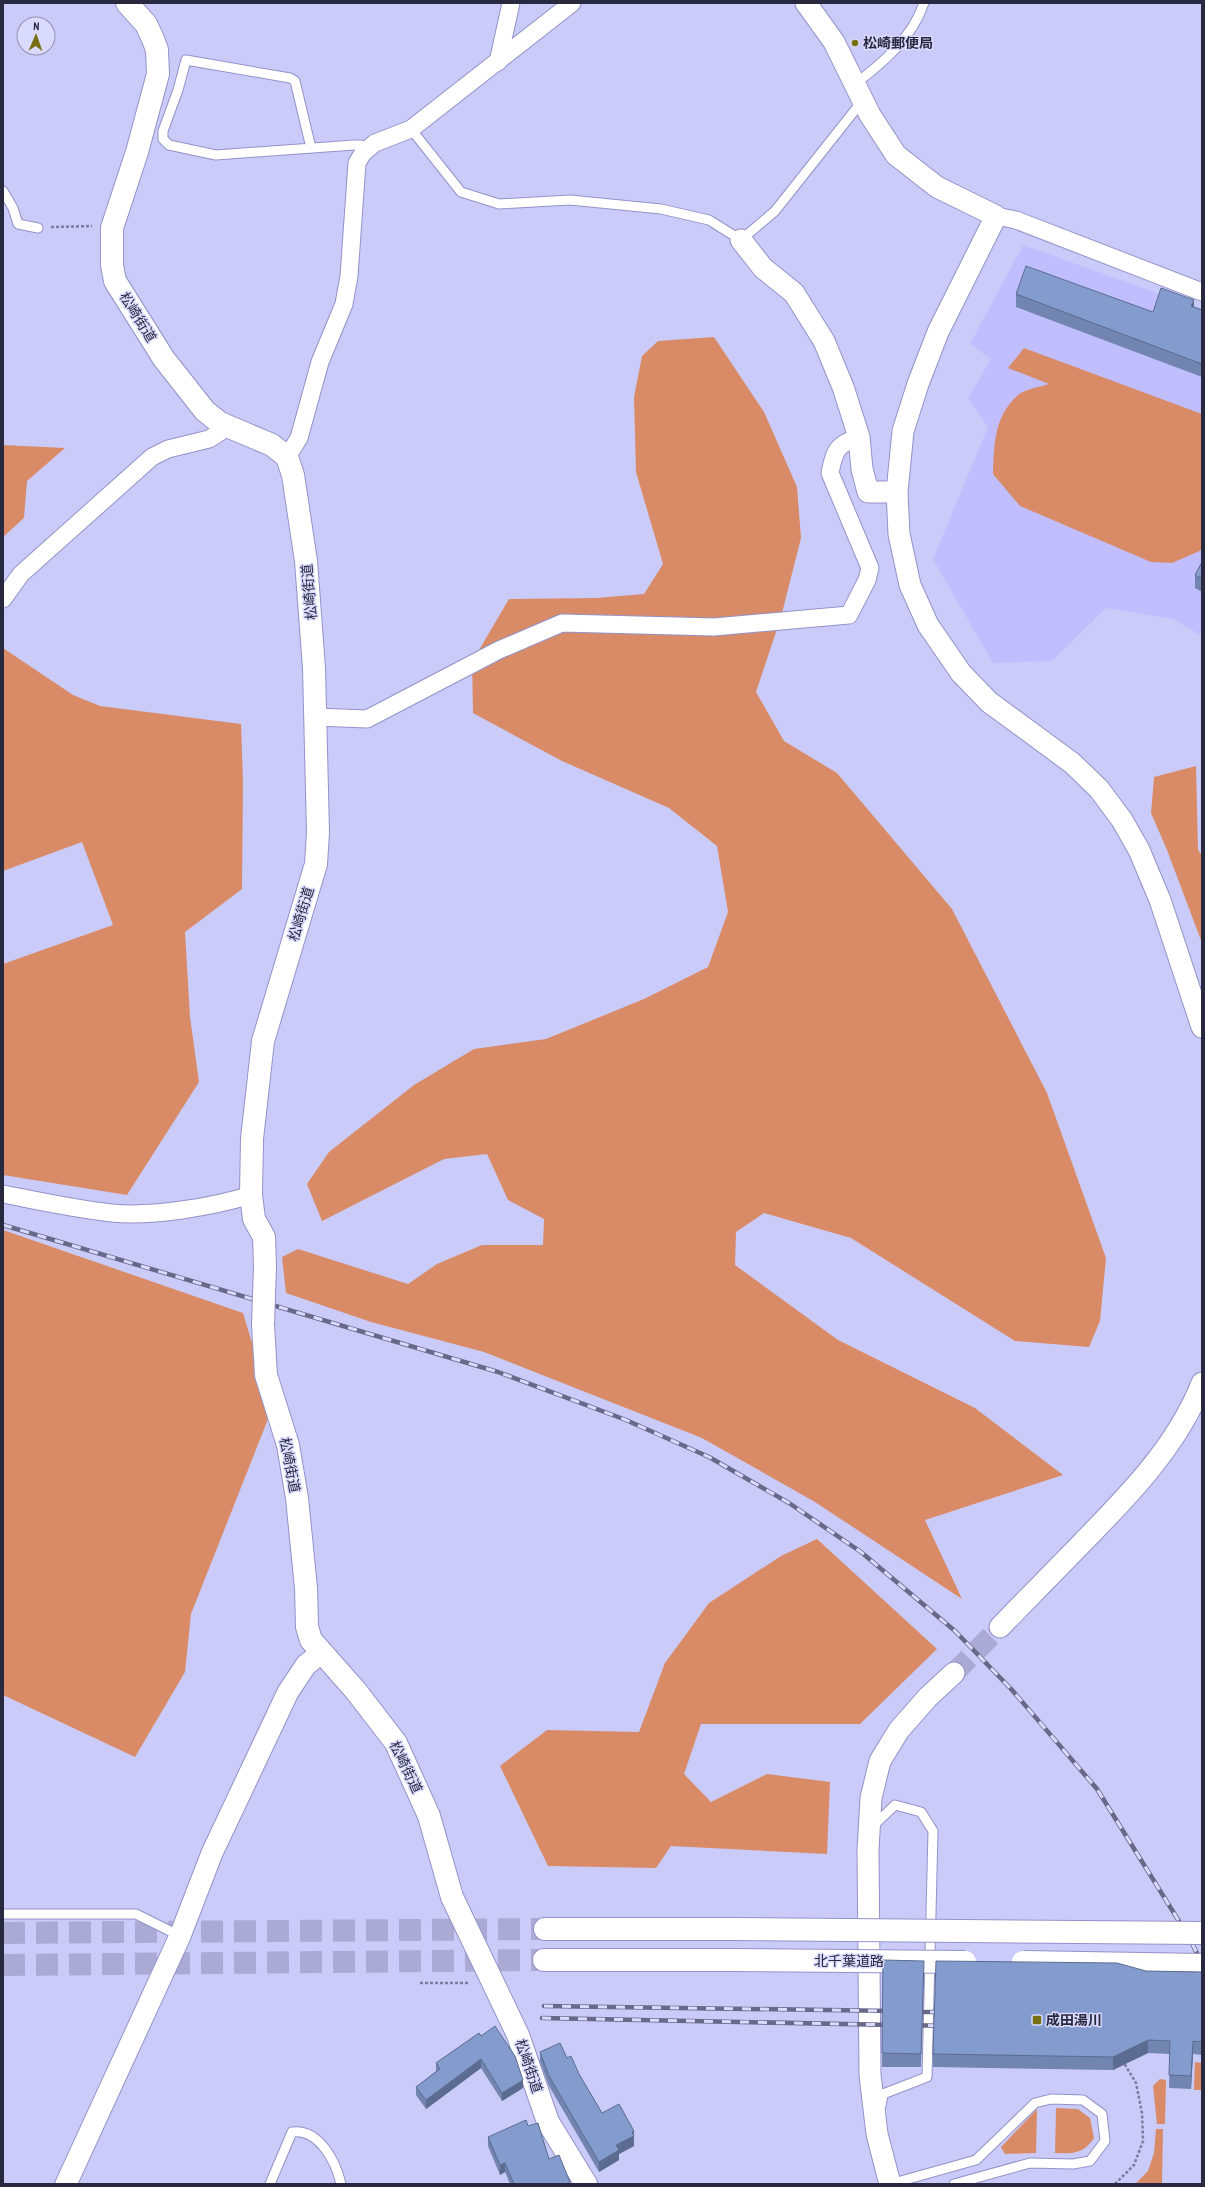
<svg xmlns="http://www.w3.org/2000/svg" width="1205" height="2187" viewBox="0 0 1205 2187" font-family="'PT Sans Narrow','Noto Sans JP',sans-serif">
<rect width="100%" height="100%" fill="#cbcbfa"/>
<path fill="#c0beff" d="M1023,245L1202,309V636L1173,619L1106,608L1052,661L993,663L933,559L988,427L968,398L991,359L970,344Z"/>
<path fill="#d98b67" d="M714,337L764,412L797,487L801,538L781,617L756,692L784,741L837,773L952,909L1047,1093L1106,1258L1100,1321L1089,1347L1015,1341L851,1238L764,1213L736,1232L735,1265L838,1340L975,1408L1063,1475L925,1520L962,1599L815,1502L702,1438L484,1352L371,1322L286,1293L282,1257L298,1249L408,1284L437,1264L482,1245H543L544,1219L508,1200L487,1154L444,1159L322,1221L307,1184L329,1152L414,1085L474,1049L546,1039L644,999L708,967L728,912L717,846L669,808L562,761L473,713L472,662L509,599L596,598L644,594L663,564L636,472L634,397L642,356L658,341Z
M1024,348L1202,414V550L1172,563L1151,562L1020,506L993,474C994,445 994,417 1017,396C1024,389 1040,387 1049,384L1008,368Z
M3,445L65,448L27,481L24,518L3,537Z
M3,648L73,695L100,706L241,724L243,781L242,889L185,932L190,1017L199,1082L127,1195L3,1175V964L113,925L82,842L3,871Z
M1196,766L1198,850L1202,855V943L1167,850L1151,813L1154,777Z
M3,1230L243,1313L272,1409L191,1614L185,1672L135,1757L3,1695Z
M817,1539L937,1649L860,1724H701L684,1774L711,1802L767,1774L830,1782L827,1854L671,1846L656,1868L548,1866L500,1766L547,1730L639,1732L665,1663L709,1603L781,1556Z
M1195,2062L1202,2063V2090H1194Z
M1160,2079L1166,2080L1165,2124H1157L1153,2086Z
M1056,2108L1078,2109L1090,2118L1094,2138C1084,2154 1072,2154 1055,2153Z
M1037,2109L1036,2153L1005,2154L1001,2147Z
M1156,2129H1163L1162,2184H1135L1148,2171L1154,2153Z"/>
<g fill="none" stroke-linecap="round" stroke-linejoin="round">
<path stroke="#aaaad4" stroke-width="21" stroke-dasharray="21 10" stroke-linecap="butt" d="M954,1673L1000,1627"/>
<path stroke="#aaaad4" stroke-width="22" stroke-dasharray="22 11" stroke-linecap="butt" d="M3,1933L545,1929
M3,1965L544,1960"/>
<defs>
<path id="service" d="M855,84C884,62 912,38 924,3
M411,129L461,192L499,204L570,200L661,209L709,220L741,240L775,211L863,100
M311,148L295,81L290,78L186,60L178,90L163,131V139L169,145L216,155L354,145H361L366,150
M3,191L13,208L18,224L38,228
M872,1827L895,1805L921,1812L933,1831L927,2077L883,2094L881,2106
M3,1914H136L180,1936
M270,2184L292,2132C319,2128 336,2162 341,2184
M890,2184L976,2160L1035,2103L1051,2099L1083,2100L1102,2114L1105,2141L1090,2161L1073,2164L1030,2163L954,2184"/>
<path id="minor" d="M498,62L511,3
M996,216L1016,220L1202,292
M287,457L299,438L320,362L344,304L349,276L357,163L363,153L375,143L411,129L572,3
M3,599L21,574L152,457L168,449L209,439L220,432V423
M315,717L367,719L499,650L562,623L714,627L849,615L867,580L870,568L830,473C834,451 837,444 859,437
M3,1194C39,1201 75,1209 112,1213C152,1217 212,1207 251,1195"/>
<path id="tertiary" d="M806,3L834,42L870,115L896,155L937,187L996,216L938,332L918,384L903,431L897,492L899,534L910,585L928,625L961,673L989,702L1072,763L1099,789L1122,820L1139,850L1160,900L1202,1027
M741,240L763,268L794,293L824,341L843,387L859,437L862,469L868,492H897
M1000,1627C1028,1598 1056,1570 1084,1541C1129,1495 1178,1445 1202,1383
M66,2184L180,1936L212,1853L288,1692L306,1665L321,1653
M890,2184L877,2134L870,2075L868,1850L871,1798L880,1761L899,1730L928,1697L954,1673"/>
<path id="primary" d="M127,3L146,24L153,39L157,50L158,74L137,152L112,228V265L115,281L164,359L205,411L220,423L272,445L287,457L293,475L306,561L314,668L318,832L316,864L263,1041L252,1139L251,1195L254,1219L264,1237L265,1266
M263,1325L266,1375L288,1445L297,1498L306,1588L307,1627L311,1640L356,1691L396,1743L429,1816L452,1897L518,2035L548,2122L586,2184"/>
<path id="trunk" d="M545,1929H730
M544,1960H729"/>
</defs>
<use href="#service" stroke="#9392c9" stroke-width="11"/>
<use href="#minor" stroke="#9392c9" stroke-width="19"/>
<use href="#tertiary" stroke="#9392c9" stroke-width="23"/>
<use href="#primary" stroke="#9392c9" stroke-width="24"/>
<use href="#trunk" stroke="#9392c9" stroke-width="24"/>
<path stroke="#7c7c9f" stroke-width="2.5" stroke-dasharray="3 2" stroke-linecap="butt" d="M51,227L92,226
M420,1983H470
M1115,2184L1134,2165L1143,2141L1142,2113L1136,2083L1124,2063"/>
<use href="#service" stroke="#fff" stroke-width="9"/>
<use href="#minor" stroke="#fff" stroke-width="17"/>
<use href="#tertiary" stroke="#fff" stroke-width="21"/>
<use href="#primary" stroke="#fff" stroke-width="22"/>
<use href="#trunk" stroke="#fff" stroke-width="22"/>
<defs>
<path id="rail" d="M3,1225L498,1372L626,1420L709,1457L789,1503L861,1552L955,1631L1012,1690L1097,1789L1190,1939L1202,1964
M544,2006L894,2011
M912,2012H946
M542,2018L894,2025
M910,2025L944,2026"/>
</defs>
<use href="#rail" stroke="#686888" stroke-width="4.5"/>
<use href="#rail" stroke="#d9dafd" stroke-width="3" stroke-dasharray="9" stroke-linecap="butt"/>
<defs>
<path id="primary-bridge" d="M263,1325L265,1266"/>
<path id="trunk-bridge" d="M730,1929L1202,1933
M729,1960L965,1962
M1023,1962L1202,1965"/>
</defs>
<use href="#primary-bridge" stroke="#9392c9" stroke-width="24" stroke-linecap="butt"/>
<use href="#trunk-bridge" stroke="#9392c9" stroke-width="24" stroke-linecap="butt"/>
<use href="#primary-bridge" stroke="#fff" stroke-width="22"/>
<use href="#trunk-bridge" stroke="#fff" stroke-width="22"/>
</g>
<path fill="#7185b0" d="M1016,294L1153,312L1194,307L1202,310V377L1016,307Z
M1202,562V592L1195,588V575Z
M883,1960L924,1974L921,2067H882Z
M1146,1971L1202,1972V2055L1193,2054L1191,2089L1169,2088L1170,2054L1148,2053L1113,2070L933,2067V2054Z
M479,2033L523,2088L502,2101L481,2068L426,2109L416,2095V2087L436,2071V2063Z
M540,2052L567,2058L579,2074L602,2113L634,2131V2146L619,2154V2160L599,2172L549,2086L540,2062Z
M528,2126L549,2159L570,2184H510L505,2172L500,2175L488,2146V2137Z"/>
<path fill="#5c6c90" d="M1194,300V313L1191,306Z
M1148,2040V2053L1113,2070V2057Z
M1193,2041V2054L1191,2089V2076Z
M481,2059V2068L426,2109V2100Z
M523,2080V2088L502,2101V2093Z
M634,2131V2146L619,2154V2160L599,2172V2162L632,2132Z
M505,2163V2172L500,2175V2165Z"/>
<path fill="#839bcd" stroke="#5c6c90" d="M1026,266L1153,312L1161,288L1194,300L1191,306L1202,310V364L1016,294Z
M1202,562V579L1195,575Z
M883,1960L924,1961L921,2054L882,2053Z
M936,1961L1117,1963L1146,1971L1202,1972V2042L1193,2041L1191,2076L1169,2075L1170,2041L1148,2040L1113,2057L933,2054Z
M495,2026L515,2056L523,2080L502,2093L481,2059L426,2100L416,2087L440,2069L436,2063L479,2033L481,2036Z
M560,2043L567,2058L571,2056L579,2074L602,2113L619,2104L634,2131L632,2132L634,2136L616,2145L619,2150L599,2162L549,2076L540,2052Z
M526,2120L528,2126L538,2123L549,2159L559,2155L570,2182L566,2184H514L505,2163L500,2165L488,2137Z"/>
<g fill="#777010" stroke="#d9dafd" stroke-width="1.5">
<circle cx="855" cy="43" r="4"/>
<rect x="1032" y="2015" width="10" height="10" rx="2"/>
</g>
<g text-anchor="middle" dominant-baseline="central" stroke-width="3" stroke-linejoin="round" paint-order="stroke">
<g font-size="14" font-weight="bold" fill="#28283e" stroke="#d9dafd" text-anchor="start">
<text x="863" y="43">松崎郵便局</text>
<text x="1046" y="2020">成田湯川</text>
</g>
<g font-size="14" fill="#28283e" stroke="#d9dafd">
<text transform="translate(138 317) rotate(58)">松崎街道</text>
<text transform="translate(309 592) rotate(-95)">松崎街道</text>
<text transform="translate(301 914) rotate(-73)">松崎街道</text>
<text transform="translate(290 1465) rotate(79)">松崎街道</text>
<text transform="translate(406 1767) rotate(64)">松崎街道</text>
<text x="849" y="1961">北千葉道路</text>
<text transform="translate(529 2066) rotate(71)">松崎街道</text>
</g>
</g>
<rect width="1205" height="2187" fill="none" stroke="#28283e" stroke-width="8"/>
<g transform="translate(36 36) rotate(2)"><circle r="19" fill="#d9dafd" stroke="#9293b1"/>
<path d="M0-3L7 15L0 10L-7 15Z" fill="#777010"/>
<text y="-6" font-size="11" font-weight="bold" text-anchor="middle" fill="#28283e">N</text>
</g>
</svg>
